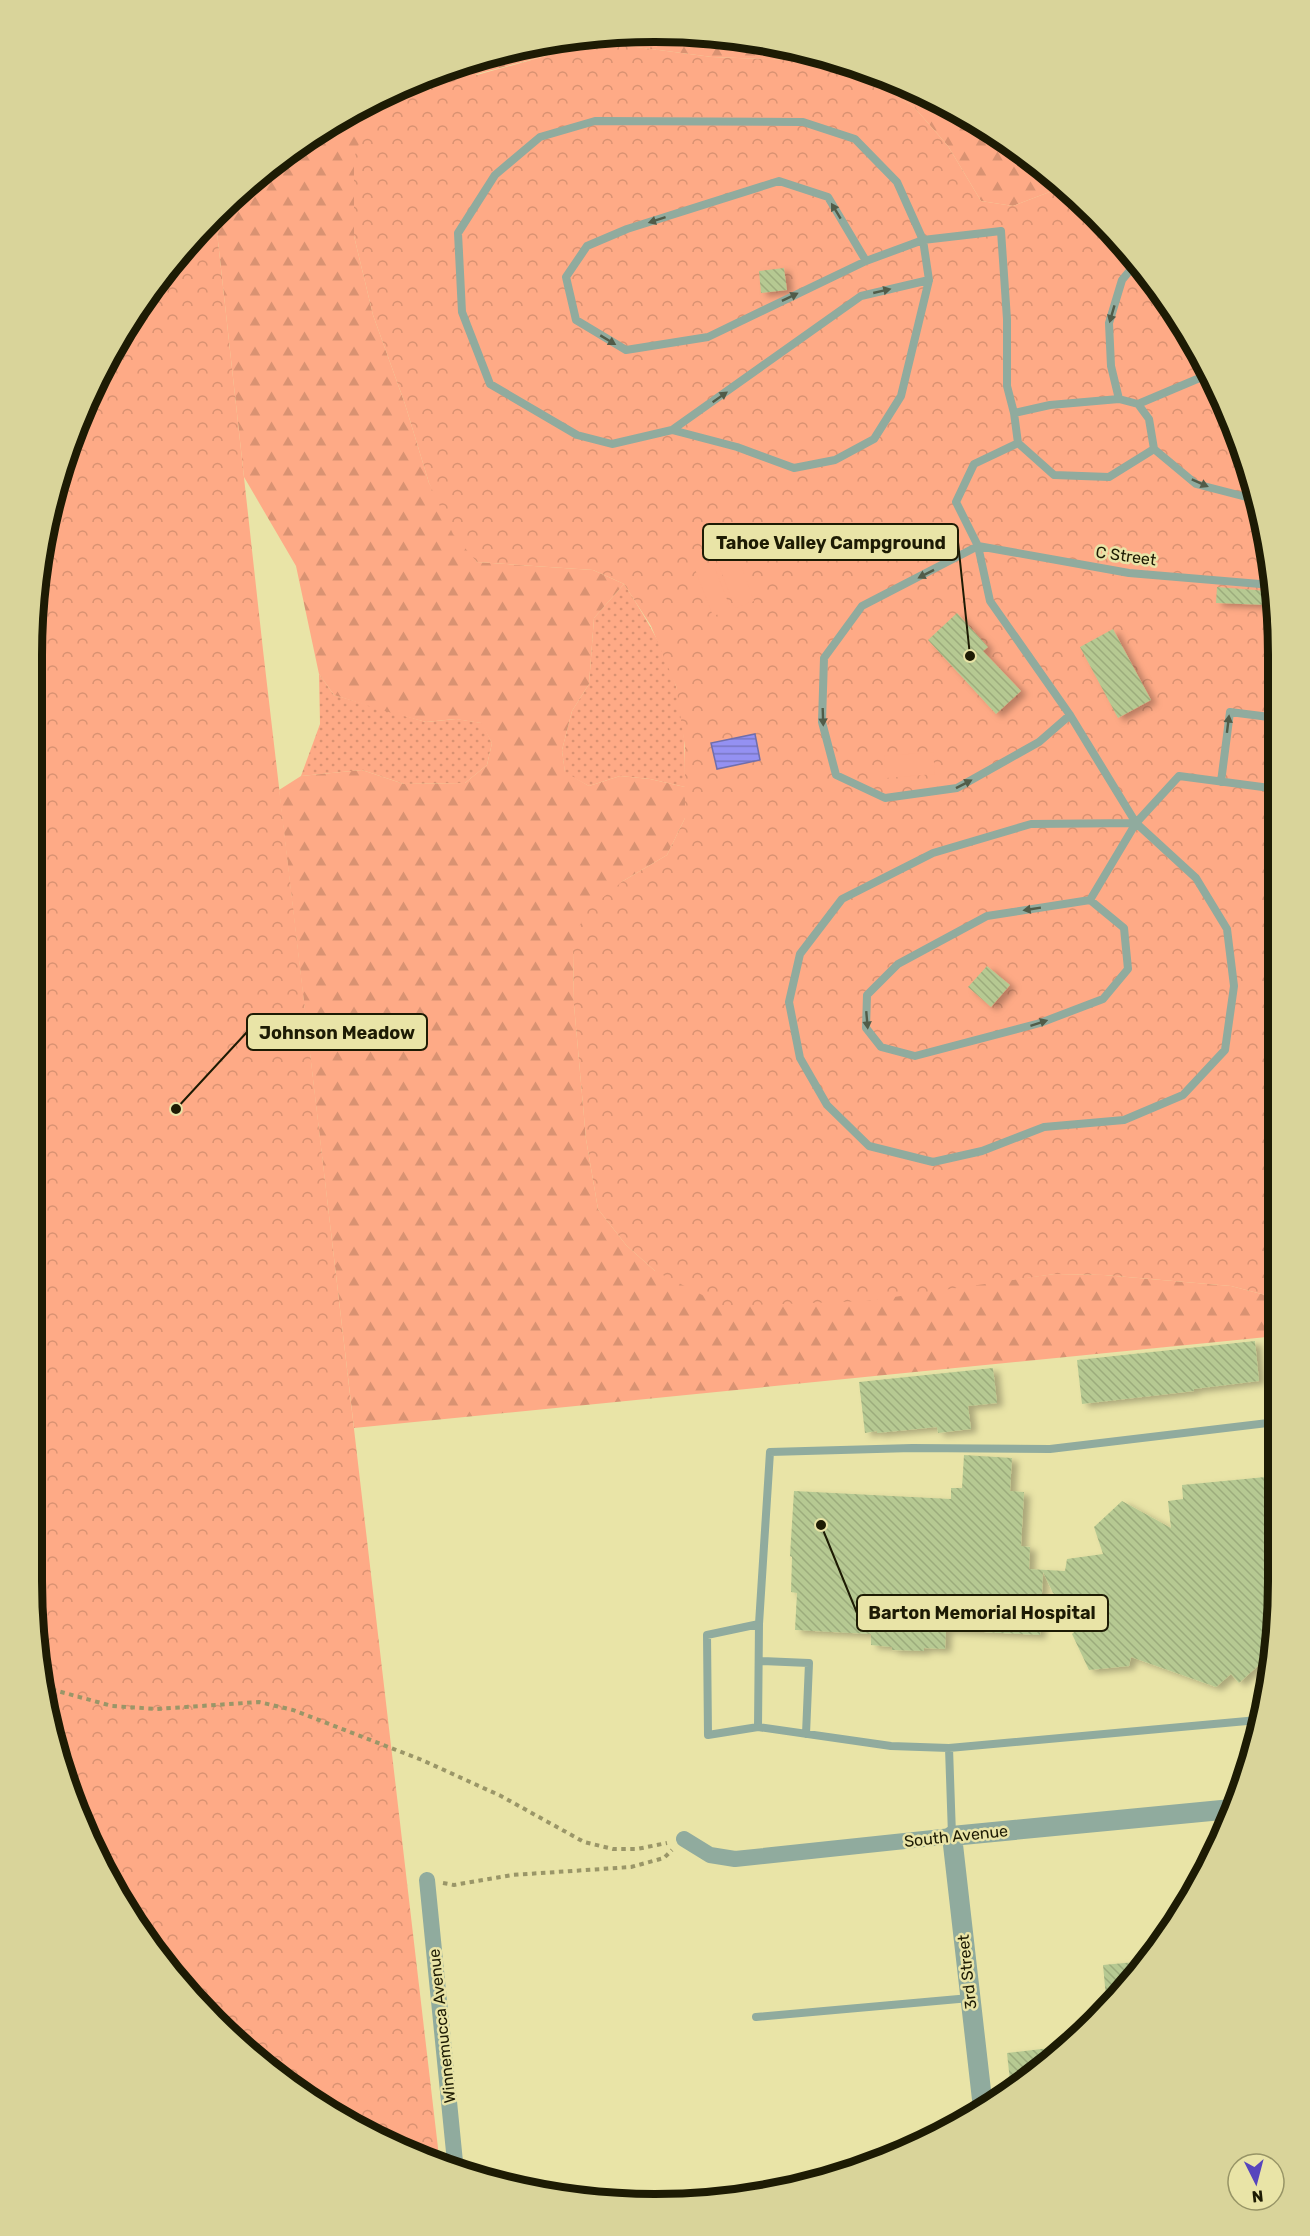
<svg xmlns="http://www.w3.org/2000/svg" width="1310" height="2236" viewBox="0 0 1310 2236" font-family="Rubik,sans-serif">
<defs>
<pattern id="grass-dots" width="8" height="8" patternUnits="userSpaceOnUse" patternTransform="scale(1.5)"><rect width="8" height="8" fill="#feaa86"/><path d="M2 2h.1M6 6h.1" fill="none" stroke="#d99272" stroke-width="1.8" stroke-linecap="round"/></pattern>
<pattern id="forest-firs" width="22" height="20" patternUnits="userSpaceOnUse" patternTransform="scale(1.5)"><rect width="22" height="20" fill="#feaa86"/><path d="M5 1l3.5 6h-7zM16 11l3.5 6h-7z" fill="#d99272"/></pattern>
<pattern id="park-crowns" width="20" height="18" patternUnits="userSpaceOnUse" patternTransform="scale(1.5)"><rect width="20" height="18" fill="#feaa86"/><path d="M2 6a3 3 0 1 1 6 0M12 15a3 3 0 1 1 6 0" fill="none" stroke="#d99272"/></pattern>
<pattern id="water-rules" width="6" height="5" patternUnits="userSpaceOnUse" patternTransform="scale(1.5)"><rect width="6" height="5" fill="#9491f2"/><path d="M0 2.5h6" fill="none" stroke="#7876c2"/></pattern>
<pattern id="building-back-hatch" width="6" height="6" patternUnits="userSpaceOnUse" patternTransform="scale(1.5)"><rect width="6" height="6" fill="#b6c992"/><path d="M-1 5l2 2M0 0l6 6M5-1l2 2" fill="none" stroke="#9cac7c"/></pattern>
<filter id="shadow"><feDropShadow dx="6" dy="3.5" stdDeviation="3" flood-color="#0004"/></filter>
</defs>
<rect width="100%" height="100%" fill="#e9e4a7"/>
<path fill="url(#grass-dots)" d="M624,584C644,615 666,650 676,686C685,718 685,754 685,787L650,779L620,776L589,786L565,773L562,750L572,711L589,684L594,618Z
M319,674L334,695L426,722L456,719L482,723L492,743L487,765L465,783L404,784L362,770L301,776L320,724Z"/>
<path fill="url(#forest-firs)" d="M655,32L777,44L894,79L1002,137L1060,188L1013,206L981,201L948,146L914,107L859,71L793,60L712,57L621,45L560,52L477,74L354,236L373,315L405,404L429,483L477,562L593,570L624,584L594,618L589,684L572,711L562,750L565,772L589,786L620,776L650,779L685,787V818L667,855L623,881L573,950L574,1005L586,1139L598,1209L626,1245L655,1271L984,1283L1055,1274L1104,1275L1231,1286L1277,1298V1336L354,1428L279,790L301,776L362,770L404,784L465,783L487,765L492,743L481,723L455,719L426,722L385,711L334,695L319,674L296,566L244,477L215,214L309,136L417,79L534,43Z"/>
<path fill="url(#park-crowns)" d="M621,45L712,57L793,60L859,71L914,107L948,146L981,201L1013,206L1060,188L1124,244L1195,344L1257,493L1277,614V1298L1231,1286L1104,1275L1055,1274L866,1301L724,1306L655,1271L626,1245L598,1209L586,1139L574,1005L573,950L584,913L623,881L667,855L685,818V747L676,686L651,626L624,584L593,570L477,562L453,534L429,483L405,404L373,315L354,236V158L367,121L401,96L560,52Z
M215,214L263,650L440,2165L379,2140L276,2076L160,1960L96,1857L64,1781L37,1663L33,614L65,454L137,308Z"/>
<path fill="#feaa86" d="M737,554L754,601L735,608L717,561Z
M713,563L731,610L713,616L695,569Z
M933,752L935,774L886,778L884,756Z"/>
<path fill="url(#water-rules)" stroke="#706eab" stroke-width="1.5" d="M755,734L760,760L717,769L711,743Z"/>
<path fill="url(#building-back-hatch)" filter="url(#shadow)" d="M784,268L787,290L761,293L759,271Z
M1217,587L1268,591V605L1216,603Z
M957,613L988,647L983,651L1021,691L996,714L928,640Z
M1113,629L1151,700L1118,718L1080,647Z
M987,966L1010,985L991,1007L968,987Z
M1255,1341L1259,1381L1194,1389V1391L1082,1404L1077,1360Z
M993,1368L997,1403L968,1406L971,1429L938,1433L937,1427L877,1433V1431L865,1433L859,1382Z
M964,1455L1012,1458L1010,1491L1024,1492L1021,1546L1030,1547L1029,1569L1065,1571L1067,1559L1103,1554L1094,1527L1122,1501L1171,1528L1168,1501L1183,1499L1182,1485L1277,1476V1622L1271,1654L1239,1683L1231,1674L1216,1687L1131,1657L1129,1666L1089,1670L1072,1634L1092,1615L1053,1593L1043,1572L1040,1635L946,1630L945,1649L924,1648V1651L892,1650V1647L871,1645V1634L795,1630L797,1593L791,1592L792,1557L790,1556L794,1491L951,1499V1488H962Z
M1146,1961L1127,1984L1107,2008L1103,1965Z
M1068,2046L1034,2076L1011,2090L1007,2053Z"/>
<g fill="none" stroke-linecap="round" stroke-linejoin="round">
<path stroke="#9a9668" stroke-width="4" stroke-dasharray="4.5 4.5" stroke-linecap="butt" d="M43,1687L112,1706L157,1709L259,1702L293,1710L422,1760L501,1796L584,1842L613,1849H637L667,1843
M443,1883L454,1885L512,1875L631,1867L664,1858L672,1850"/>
<path stroke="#90ab9e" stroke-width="8" d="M595,121L803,122L855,139L897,182L923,240L929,280L901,396L874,439L835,460L794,468L737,447L672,430L612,444L577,435L490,384L462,312L458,233L495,175L540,137Z
M866,261L828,197L779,181L627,229L587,246L566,277L576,320L626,350L708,337L866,261L923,240L1001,231L1007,319V386L1014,413
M1198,351L1202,377L1215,392
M1119,399L1138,404L1149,419L1154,449L1109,477L1054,475L1018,443L1014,413L1050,405Z
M1119,399L1111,366L1109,323L1122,280L1137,262
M1138,404L1202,377
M672,430L861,296L929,280
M1018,443L974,464L956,502L978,546L990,601L1070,715L1136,823L1179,776L1277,789
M1154,449L1196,484L1258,500
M978,546L862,606L824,658L822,722L836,775L885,798L957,788L1039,742L1070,715
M978,546L1129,573L1272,585
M1221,782L1230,712L1277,718
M1136,823L1196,878L1227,929L1234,986L1225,1050L1183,1095L1124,1120L1044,1127L982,1151L933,1162L869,1146L827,1105L800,1058L789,1002L800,954L842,899L933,853L1031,824Z
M1090,900L1124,928L1128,969L1103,999L1040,1023L915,1056L881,1047L866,1028L867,995L898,964L987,916L1090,900L1136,823
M759,1624L707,1635L708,1735L758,1727L891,1746L949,1748L1258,1720
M759,1661L809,1663L806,1734
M758,1727L759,1624L770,1452L912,1448L1050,1449L1277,1422
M949,1748L952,1835
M756,2017L970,1998"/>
<path stroke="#90ab9e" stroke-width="16" d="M684,1839L710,1855L735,1859L952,1836
M427,1880L456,2172"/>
<path stroke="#90ab9e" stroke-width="20" d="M983,2108L952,1836L1232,1809"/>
</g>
<defs><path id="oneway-solid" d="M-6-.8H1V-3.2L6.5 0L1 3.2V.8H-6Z" transform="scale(1.5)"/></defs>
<g fill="#515c49">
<use href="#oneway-solid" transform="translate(836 211) rotate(-121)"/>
<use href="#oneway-solid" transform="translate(657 220) rotate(162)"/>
<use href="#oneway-solid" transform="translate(882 291) rotate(-13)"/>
<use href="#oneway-solid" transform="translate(790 297) rotate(-26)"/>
<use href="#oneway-solid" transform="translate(1112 314) rotate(106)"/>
<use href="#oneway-solid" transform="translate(608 340) rotate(31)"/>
<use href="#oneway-solid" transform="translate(720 397) rotate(-35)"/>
<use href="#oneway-solid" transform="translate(1200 483) rotate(24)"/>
<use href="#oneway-solid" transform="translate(926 574) rotate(153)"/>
<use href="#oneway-solid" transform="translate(823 717) rotate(88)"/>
<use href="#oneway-solid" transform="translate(1228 724) rotate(-83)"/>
<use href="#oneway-solid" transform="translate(964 784) rotate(-27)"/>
<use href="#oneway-solid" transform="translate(1032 909) rotate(171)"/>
<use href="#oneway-solid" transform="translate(867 1020) rotate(85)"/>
<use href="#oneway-solid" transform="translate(1039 1023) rotate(-18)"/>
</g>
<g text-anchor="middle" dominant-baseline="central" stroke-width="5" stroke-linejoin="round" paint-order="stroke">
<g font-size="16" fill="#1d1b04" stroke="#e9e4a7">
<text transform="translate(1126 556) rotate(8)">C Street</text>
<text transform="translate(956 1836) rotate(-6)">South Avenue</text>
<text transform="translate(967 1972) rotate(-96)">3rd Street</text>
<text transform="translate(442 2026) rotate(-96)">Winnemucca Avenue</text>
</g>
</g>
<path d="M0 0H1310V2236H0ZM655 42H655A613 613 0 0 1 1268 655V1581A613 613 0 0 1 655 2194H655A613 613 0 0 1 42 1581V655A613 613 0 0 1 655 42Z" fill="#d9d49a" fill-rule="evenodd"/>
<path fill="none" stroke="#1d1b04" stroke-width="8" d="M655 42H655A613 613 0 0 1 1268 655V1581A613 613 0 0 1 655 2194H655A613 613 0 0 1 42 1581V655A613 613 0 0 1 655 42Z"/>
<path fill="none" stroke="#1d1b04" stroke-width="2" d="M970 656L958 542M176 1109L247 1032M821 1525L857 1613"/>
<g fill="#1d1b04" stroke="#e9e4a7" stroke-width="2">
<circle cx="970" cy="656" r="6"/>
<circle cx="176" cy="1109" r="6"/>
<circle cx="821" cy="1525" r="6"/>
</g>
<g fill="#e9e4a7" stroke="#1d1b04" stroke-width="2">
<rect x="703" y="524" width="255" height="36" rx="6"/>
<rect x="247" y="1014" width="180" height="36" rx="6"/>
<rect x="857" y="1595" width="251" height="36" rx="6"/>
</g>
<g font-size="18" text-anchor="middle" font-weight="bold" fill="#1d1b04">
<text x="831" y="549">Tahoe Valley Campground</text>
<text x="337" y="1039">Johnson Meadow</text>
<text x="982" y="1619">Barton Memorial Hospital</text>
</g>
<g transform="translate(1256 2182) rotate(174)"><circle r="28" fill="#e9e4a7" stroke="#979466" stroke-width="1.5"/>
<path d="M0-4.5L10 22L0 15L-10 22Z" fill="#5645bd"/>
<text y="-9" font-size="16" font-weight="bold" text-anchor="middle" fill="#1d1b04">N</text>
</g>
</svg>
